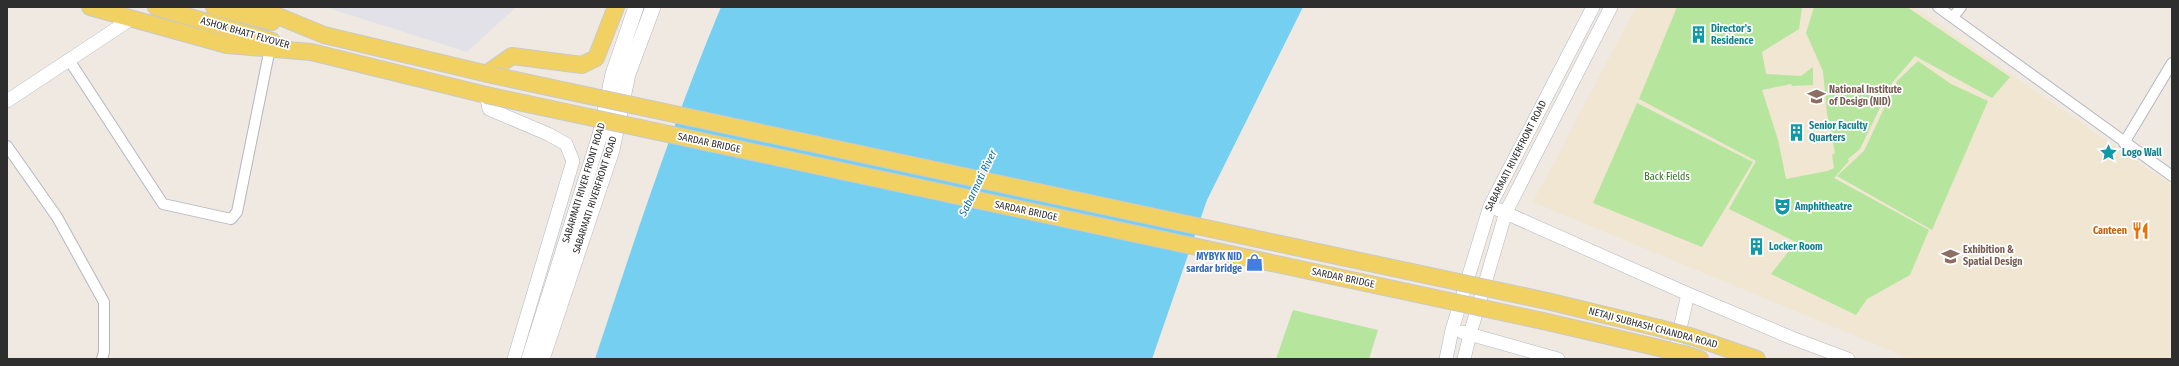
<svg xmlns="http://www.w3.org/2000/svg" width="2179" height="366" viewBox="0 0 2179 366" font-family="'Fira Sans Condensed',sans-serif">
<rect width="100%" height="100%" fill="#efe9e1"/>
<path fill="#e3e1e8" d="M325,7H516L467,52Z"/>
<path fill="#f0e6d1" d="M1636,7H1914L2172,186V359H1911L1533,202Z"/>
<path fill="#b6e59e" d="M1677,7H1802L1799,29L1762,52L1766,74L1801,76L1813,67V85L1792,86L1791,84L1762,90L1778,140L1786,179L1827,171L1834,168L1832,155L1835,153L1827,113L1823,71L1806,33L1814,7H1907L2010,77L1992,98L1915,56L1892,83L1860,149L1848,159L1849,161L1834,178L1929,230L1910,275L1867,299L1856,315L1771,274L1796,242L1729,209L1756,161L1639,99Z
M1918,61L1951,84L1988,101L1932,230L1837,176L1864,151L1897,81Z
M1637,103L1753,162L1702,247L1593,203Z
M1293,310L1378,330L1369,359H1276Z"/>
<path fill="#75cff0" d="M721,7H1303L1207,200L1152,359H595C634,241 673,122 721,7Z"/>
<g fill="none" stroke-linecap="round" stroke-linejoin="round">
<defs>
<path id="minor" d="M1938,7L2172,176
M1953,17L1961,7
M69,60L163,204L231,219L237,212L270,48
M2124,143L2172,63
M7,146L57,217L104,302V352L102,359"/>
<path id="tertiary" d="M486,95L489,109L548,134L566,144L573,161L514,359
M7,101L131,19
M1490,206L1688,294L1792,338L1848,359
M1462,332L1558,359
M1446,359L1452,330L1490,206L1593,7
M1464,359L1470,334L1506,212L1611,7
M1673,359L1688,294"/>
<path id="secondary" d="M529,359L600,135L613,74L636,7
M542,359L612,150L628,74L653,7"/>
<path id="primary" d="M90,7L227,45L311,52L486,95
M156,7L272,41
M214,7L272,22
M256,7L324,35L492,75
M486,74L512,56L582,65L596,58L616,7
M1547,301L1659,328
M1543,321L1655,347
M1693,337L1757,359
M1688,355L1700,359"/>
</defs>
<use href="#minor" stroke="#b4b7c1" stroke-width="12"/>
<use href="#tertiary" stroke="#b4b7c1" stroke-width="14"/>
<use href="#secondary" stroke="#b4b7c1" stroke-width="16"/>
<use href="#primary" stroke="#c9c9c9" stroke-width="18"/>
<use href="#minor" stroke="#fff" stroke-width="10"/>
<use href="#tertiary" stroke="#fff" stroke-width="13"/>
<use href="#secondary" stroke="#fff" stroke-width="15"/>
<use href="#primary" stroke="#f2d163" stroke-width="16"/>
<defs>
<path id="primary-bridge" d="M492,75L1547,301
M486,95L1543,321
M1659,328L1693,337
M1655,347L1688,355"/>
</defs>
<use href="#primary-bridge" stroke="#c9c9c9" stroke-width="18" stroke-linecap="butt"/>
<use href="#primary-bridge" stroke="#f2d163" stroke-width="16"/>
</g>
<defs>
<symbol id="building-bare" viewBox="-9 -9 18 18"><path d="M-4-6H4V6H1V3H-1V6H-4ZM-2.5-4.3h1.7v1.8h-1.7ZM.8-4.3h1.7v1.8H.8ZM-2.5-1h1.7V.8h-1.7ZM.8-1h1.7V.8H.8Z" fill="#0f9aa8" stroke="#fff" stroke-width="2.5" paint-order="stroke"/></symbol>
<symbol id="university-bare" viewBox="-9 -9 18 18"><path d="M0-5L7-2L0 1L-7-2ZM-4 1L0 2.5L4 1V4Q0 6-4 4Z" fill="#8d6e63" stroke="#fff" stroke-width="2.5" paint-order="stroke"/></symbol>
<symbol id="sight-bare" viewBox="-9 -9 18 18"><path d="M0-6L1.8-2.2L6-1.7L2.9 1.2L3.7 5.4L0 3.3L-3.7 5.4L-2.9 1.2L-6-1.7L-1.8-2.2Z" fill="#0f9aa8" stroke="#fff" stroke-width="2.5" paint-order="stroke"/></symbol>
<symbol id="theatre-bare" viewBox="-9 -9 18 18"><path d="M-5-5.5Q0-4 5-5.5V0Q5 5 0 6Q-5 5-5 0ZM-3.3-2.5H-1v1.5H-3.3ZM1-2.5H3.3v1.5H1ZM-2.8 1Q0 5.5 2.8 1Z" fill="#0f9aa8" stroke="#fff" stroke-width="2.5" paint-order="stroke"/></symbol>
<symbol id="restaurant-bare" viewBox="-9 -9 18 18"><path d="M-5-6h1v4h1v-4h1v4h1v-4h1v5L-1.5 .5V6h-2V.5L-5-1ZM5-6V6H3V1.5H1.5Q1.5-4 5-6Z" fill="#e8710a" stroke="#fff" stroke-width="2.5" paint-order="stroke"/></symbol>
<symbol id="school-bare" viewBox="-9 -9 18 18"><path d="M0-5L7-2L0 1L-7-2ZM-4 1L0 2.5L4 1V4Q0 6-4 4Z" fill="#8d6e63" stroke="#fff" stroke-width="2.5" paint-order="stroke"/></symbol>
<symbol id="shop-bare" viewBox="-9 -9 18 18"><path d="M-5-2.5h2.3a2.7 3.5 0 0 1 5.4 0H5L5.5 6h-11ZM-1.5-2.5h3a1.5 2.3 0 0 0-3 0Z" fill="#3f7fe0" stroke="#fff" stroke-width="2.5" paint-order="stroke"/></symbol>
</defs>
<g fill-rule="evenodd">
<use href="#building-bare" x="1686" y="22" width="25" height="25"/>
<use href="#university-bare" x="1804" y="84" width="25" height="25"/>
<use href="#building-bare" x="1784" y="120" width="25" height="25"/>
<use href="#sight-bare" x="2096" y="140" width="25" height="25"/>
<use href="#theatre-bare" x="1770" y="194" width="25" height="25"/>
<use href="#restaurant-bare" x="2128" y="218" width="25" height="25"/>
<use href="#building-bare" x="1744" y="234" width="25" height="25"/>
<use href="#school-bare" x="1938" y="244" width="25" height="25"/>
<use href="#shop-bare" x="1242" y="250" width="25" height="25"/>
</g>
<g text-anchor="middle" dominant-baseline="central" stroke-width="3.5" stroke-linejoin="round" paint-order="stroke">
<g font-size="10" font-weight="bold" fill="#0d838f" stroke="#fff" text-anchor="start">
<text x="1711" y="29">Director's<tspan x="1711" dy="12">Residence</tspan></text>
<text x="1809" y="126">Senior Faculty<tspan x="1809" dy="12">Quarters</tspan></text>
<text x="2122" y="153">Logo Wall</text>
<text x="1795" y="207">Amphitheatre</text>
<text x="1769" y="247">Locker Room</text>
</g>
<g font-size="10" fill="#2e2e2e" stroke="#fff">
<text transform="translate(245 33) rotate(16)">ASHOK BHATT FLYOVER</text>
<text transform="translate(709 143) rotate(12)">SARDAR BRIDGE</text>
<text transform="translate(1516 156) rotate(-63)">SABARMATI RIVERFRONT ROAD</text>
<text transform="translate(584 183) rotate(-73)">SABARMATI RIVER FRONT ROAD</text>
<text transform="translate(595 195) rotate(-72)">SABARMATI RIVERFRONT ROAD</text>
<text transform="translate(1026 211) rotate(12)">SARDAR BRIDGE</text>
<text transform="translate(1343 278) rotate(12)">SARDAR BRIDGE</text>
<text transform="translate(1653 328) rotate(15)">NETAJI SUBHASH CHANDRA ROAD</text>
</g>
<g font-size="10" font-weight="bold" fill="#785e54" stroke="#fff" text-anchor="start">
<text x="1829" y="90">National Institute<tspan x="1829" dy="12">of Design (NID)</tspan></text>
<text x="1963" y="250">Exhibition &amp;<tspan x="1963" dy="12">Spatial Design</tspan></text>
</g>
<g font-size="10" fill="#2c6e1b" stroke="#fff">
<text x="1667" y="177">Back Fields</text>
</g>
<g font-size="10" font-weight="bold" fill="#c56008" stroke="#fff" text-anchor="end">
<text x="2127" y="231">Canteen</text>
</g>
<g font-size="10" font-weight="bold" fill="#366cbe" stroke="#fff" text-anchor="end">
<text x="1242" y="257">MYBYK NID<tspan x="1242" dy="12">sardar bridge</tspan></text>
</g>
<g font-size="11" font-style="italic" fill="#0d6fa3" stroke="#fff">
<text transform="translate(978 183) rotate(-64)">Sabarmati River</text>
</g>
</g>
<rect width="2179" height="366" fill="none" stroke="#2e2e2e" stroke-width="16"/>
</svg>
